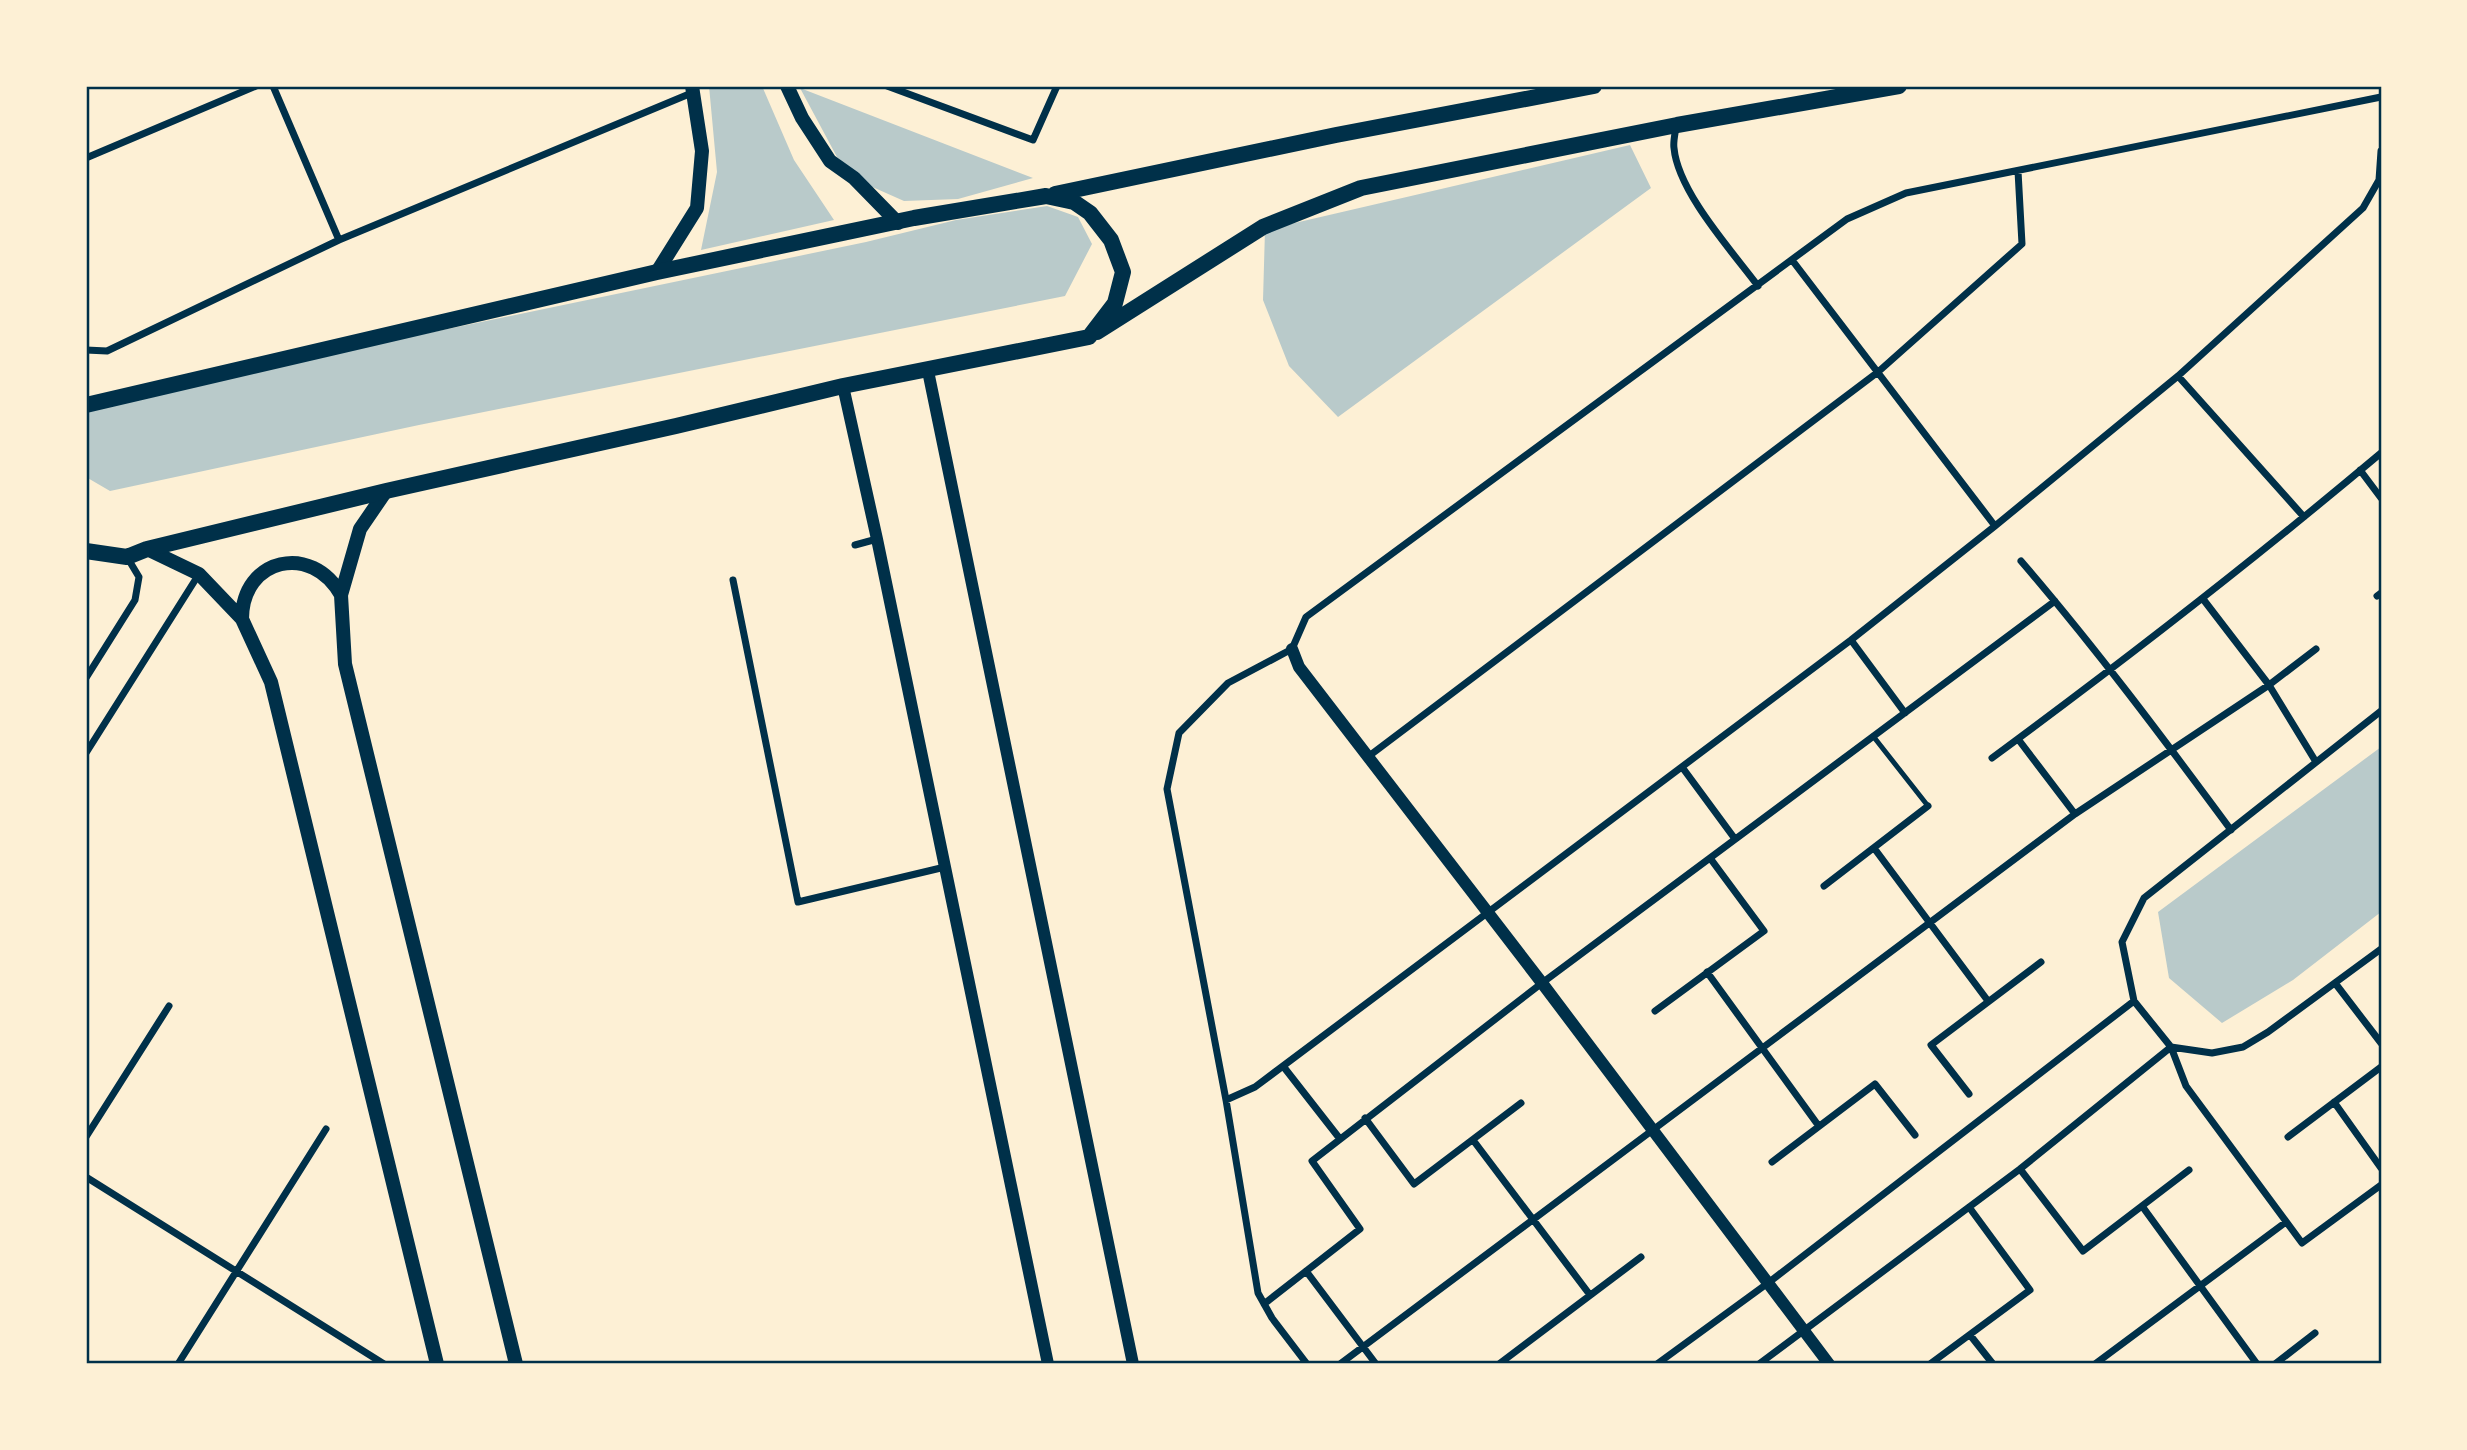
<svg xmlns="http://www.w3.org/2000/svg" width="2467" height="1450" viewBox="0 0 2467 1450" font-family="Lato,sans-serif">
<rect width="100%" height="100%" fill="#fdf0d5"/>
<path fill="#b9caca" d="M709,86H762L794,160L834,220L701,250L717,172Z
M800,88L1033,178L958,199L904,201L868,185L837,157Z
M1630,145L1651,188L1338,417L1289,366L1263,300L1265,230Z
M1047,206L1078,217L1092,244L1065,296L419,425L110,491L86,477V413L111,399L866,242L956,220Z
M2381,747V912L2293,980L2222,1023L2169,978L2158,912Z"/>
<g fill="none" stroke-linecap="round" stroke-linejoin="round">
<path stroke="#003049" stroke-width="5" d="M1873,736L1928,806"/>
<path stroke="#003049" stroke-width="7" d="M273,86L339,240
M887,86L1033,140L1057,86
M1676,127C1675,134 1673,142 1674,148C1678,192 1732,251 1758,286
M86,158L256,86
M1792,260L1995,526
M86,350L107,351L339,240L694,92
M2178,376L2304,517
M2360,470L2381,498
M855,545L877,539
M2021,561C2095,647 2163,738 2231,830
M733,580L798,902L945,867
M2377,596L2381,593
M2203,599L2269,685L2316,762
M1851,640L1905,713
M86,678L135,600L139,577L127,557
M2381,711L2144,898L2122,942L2134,1001L2171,1047L2186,1086L2302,1243L2381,1185
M2018,739L2075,814
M86,753L199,574
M1369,756L1878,372L2022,244L2018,171
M1992,758C2125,660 2255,559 2381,453
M1682,767L1735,839
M1874,848L1988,1001
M1824,886L1928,806
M1707,972L1818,1125
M2335,983L2381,1043
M1655,1011L1764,931L1710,858
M2171,1047L2212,1053L2243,1047L2268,1032L2381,949
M1283,1066L1340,1139
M1969,1094L1931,1045L2041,962
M1226,1100L1255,1087L1851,640L1995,526L2178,376L2363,208L2379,180L2381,151
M2334,1102L2381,1168
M1365,1118L1414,1184L1521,1103
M86,1137L169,1006
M2288,1137L2381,1067
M1473,1140L1590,1295
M1772,1162L1875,1084L1915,1135
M2020,1169L2083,1251L2189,1170
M86,1177L384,1364
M2142,1206L2257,1364
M1306,1271L1376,1364
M1264,1304L1360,1229L1312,1161L1542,983L2055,601
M1970,1335L1993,1364
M178,1364L326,1129
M1307,1364L1272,1318L1258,1293L1226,1100L1167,789L1179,733L1228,683L1292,649L1306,617L1847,219L1906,193L2381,97
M1340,1364L2075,814L2269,685L2316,649
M1499,1364L1641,1257
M1657,1364L1768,1283L2134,1001
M1759,1364L2020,1169L2171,1047
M1930,1364L2030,1290L1969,1207
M2095,1364L2286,1222
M2275,1364L2315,1333"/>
<path stroke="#003049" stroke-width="12" d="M928,371L1133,1364
M843,386L877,539L1048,1364
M1292,649L1299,667L1542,983L1829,1364"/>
<path stroke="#003049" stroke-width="14" d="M787,86L802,118L830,161L854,178L898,223
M657,272L697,208L702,151L692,86
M386,491L360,529L341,595L345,664L516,1364
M147,549L199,574L242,619L271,682L437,1364
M242,619C242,558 312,542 341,595"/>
<path stroke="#003049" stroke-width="16" d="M1055,194L1336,135L1594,86
M1097,332L1263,227L1361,188L1677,125L1899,86
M86,405L657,272L914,218L1046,196L1074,202L1090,213L1111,240L1123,272L1115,303L1089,337L843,386L676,426L386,491L147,549L127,557L86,551"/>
</g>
<rect width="2467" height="1450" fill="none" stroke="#fdf0d5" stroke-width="175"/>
<rect x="88" y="88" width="2292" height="1274" fill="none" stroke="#003049" stroke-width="2.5"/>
</svg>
